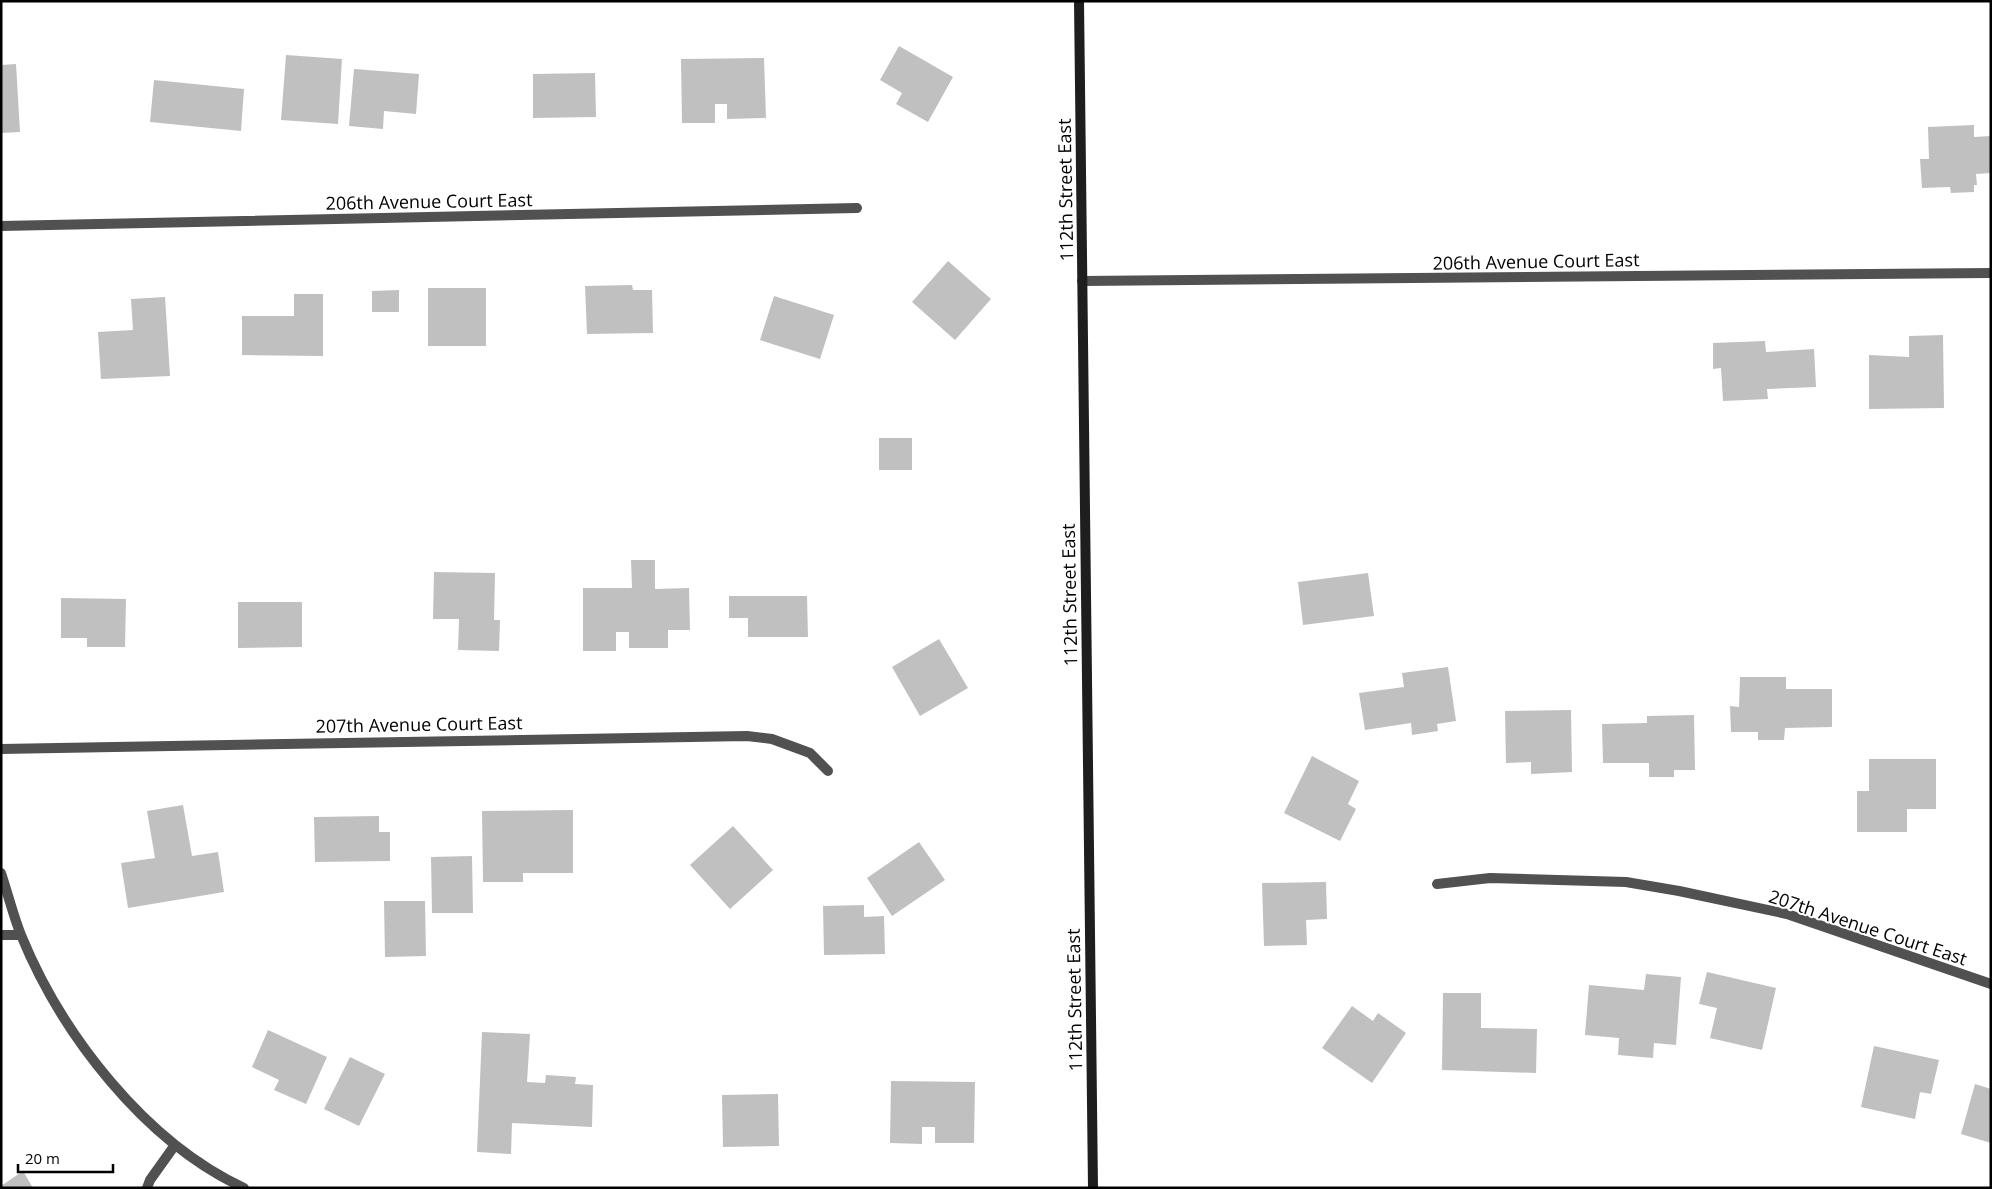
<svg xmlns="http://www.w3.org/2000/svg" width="1992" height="1189" viewBox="0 0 1992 1189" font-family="'Open Sans',sans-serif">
<rect width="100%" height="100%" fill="#fff"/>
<path fill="#c0c0c0" d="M899,46L953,77L928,122L896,104L902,93L880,80Z
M286,55L342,59L338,124L281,120Z
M764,58L766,118L727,119V104H715V123H682L681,59Z
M16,64L20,132L1,133V65Z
M354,69L419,74L416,114L384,111L383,129L349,126Z
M595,73L596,117L533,118V74Z
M154,80L244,89L241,131L150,122Z
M1974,125V137L1991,136V173L1976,174L1977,185H1974V192L1951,193L1950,187L1922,188L1920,159H1929L1928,127Z
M948,261L991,299L955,340L912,302Z
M632,285L633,290H652L653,333L587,334L585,286Z
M428,288H486V346H428Z
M399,290V312H372V291Z
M294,294H323V356L242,355V316H294Z
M774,296L834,315L820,359L760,340Z
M165,297L170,376L101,379L98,332L133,330L131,299Z
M1943,335L1944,408L1869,409V355L1909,357V336Z
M1765,341L1766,352L1814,349L1816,387L1767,389L1768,399L1723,401L1721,368L1713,369V343Z
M879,438H912V470H879Z
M631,560H655V589L689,588L690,630H668V648H629V632H616V651H583V588H632Z
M434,572L495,573L494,620H500L499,651L458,650L459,619H433Z
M1368,573L1374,616L1303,625L1298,582Z
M729,596H807L808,637H748V618H729Z
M61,598L126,599L125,647H87V638H61Z
M238,602H302V647L238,648Z
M939,639L968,688L920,716L892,667Z
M1448,667L1456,721L1437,724L1438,731L1412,735L1411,723L1365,730L1359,693L1404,687L1402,673Z
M1740,677H1786V689H1832V727L1785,728L1784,740H1758V732H1731L1730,706L1739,707Z
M1571,710L1572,772L1531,774V762L1506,763L1505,711Z
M1694,715L1695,770H1674V777H1649V763H1603L1602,724L1647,723V716Z
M1312,756L1359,781L1348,804L1356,809L1340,841L1284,813Z
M1869,759H1936V809H1907V832H1857V791H1869Z
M183,805L192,856L218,852L224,892L128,908L121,863L155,858L147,811Z
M573,810V873H523V882H483L482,811Z
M379,816V832H390V861L315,862L314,817Z
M733,826L773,870L730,909L690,865Z
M919,842L945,880L892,916L867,878Z
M472,856L473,913H432L431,857Z
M1326,882L1327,919L1306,920L1307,945L1264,946L1262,883Z
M384,901H425L426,956L385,957Z
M864,905V917L884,916L885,954L824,955L823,906Z
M1707,972L1776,988L1762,1050L1710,1038L1717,1008L1699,1004Z
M1646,974L1681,977L1676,1045L1654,1043L1653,1058L1618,1055L1619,1038L1585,1035L1589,985L1644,990Z
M1443,993H1481V1028L1537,1029L1536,1073L1442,1070Z
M1352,1006L1373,1021L1378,1013L1406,1033L1372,1083L1322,1048Z
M268,1030L327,1057L306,1104L274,1090L279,1080L252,1067Z
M482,1032L530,1034L527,1082L545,1083L546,1075L576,1077L575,1084L593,1085L592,1127L512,1123L511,1154L477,1152Z
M1874,1046L1939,1060L1931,1094L1920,1092L1915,1119L1861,1107Z
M350,1057L385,1074L359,1126L324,1109Z
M891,1081L975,1082L974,1143H935V1127H922V1144L890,1143Z
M1975,1084L1991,1089V1143L1961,1134Z
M778,1094L779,1146L723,1147L722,1095Z
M23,1171L33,1188H1V1186Z"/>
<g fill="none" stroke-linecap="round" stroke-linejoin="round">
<path stroke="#515151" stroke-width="10" d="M1,226L857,208
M1082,281L1991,273
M1,749L747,736L772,739L810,753L828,771
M1,873C8,894 13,915 21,935C62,1035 145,1142 244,1188
M1437,884L1490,878L1626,882L1679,891L1787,914L1991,984
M1,935H21
M147,1188L150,1180L175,1145"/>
<path stroke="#1e1e1e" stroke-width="10" d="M1079,1L1093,1188"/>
</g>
<g text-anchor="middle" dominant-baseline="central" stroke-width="4" stroke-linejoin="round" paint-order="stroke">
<g font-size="18" fill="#000" stroke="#fff">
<text transform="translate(1065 190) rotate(-91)">112th Street East</text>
<text transform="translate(429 201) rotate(-1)">206th Avenue Court East</text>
<text transform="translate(1536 261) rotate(-1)">206th Avenue Court East</text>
<text transform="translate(1069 595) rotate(-91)">112th Street East</text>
<text transform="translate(419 724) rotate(-1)">207th Avenue Court East</text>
<text transform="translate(1868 927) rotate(18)">207th Avenue Court East</text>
<text transform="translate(1074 1000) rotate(-91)">112th Street East</text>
</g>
</g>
<rect width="1992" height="1189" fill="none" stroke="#000000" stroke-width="5"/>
<path d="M18 1164v8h95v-8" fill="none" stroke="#000000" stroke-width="2.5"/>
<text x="25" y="1164" font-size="15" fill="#000000" stroke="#ffffff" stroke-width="4" paint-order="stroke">20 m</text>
</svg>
